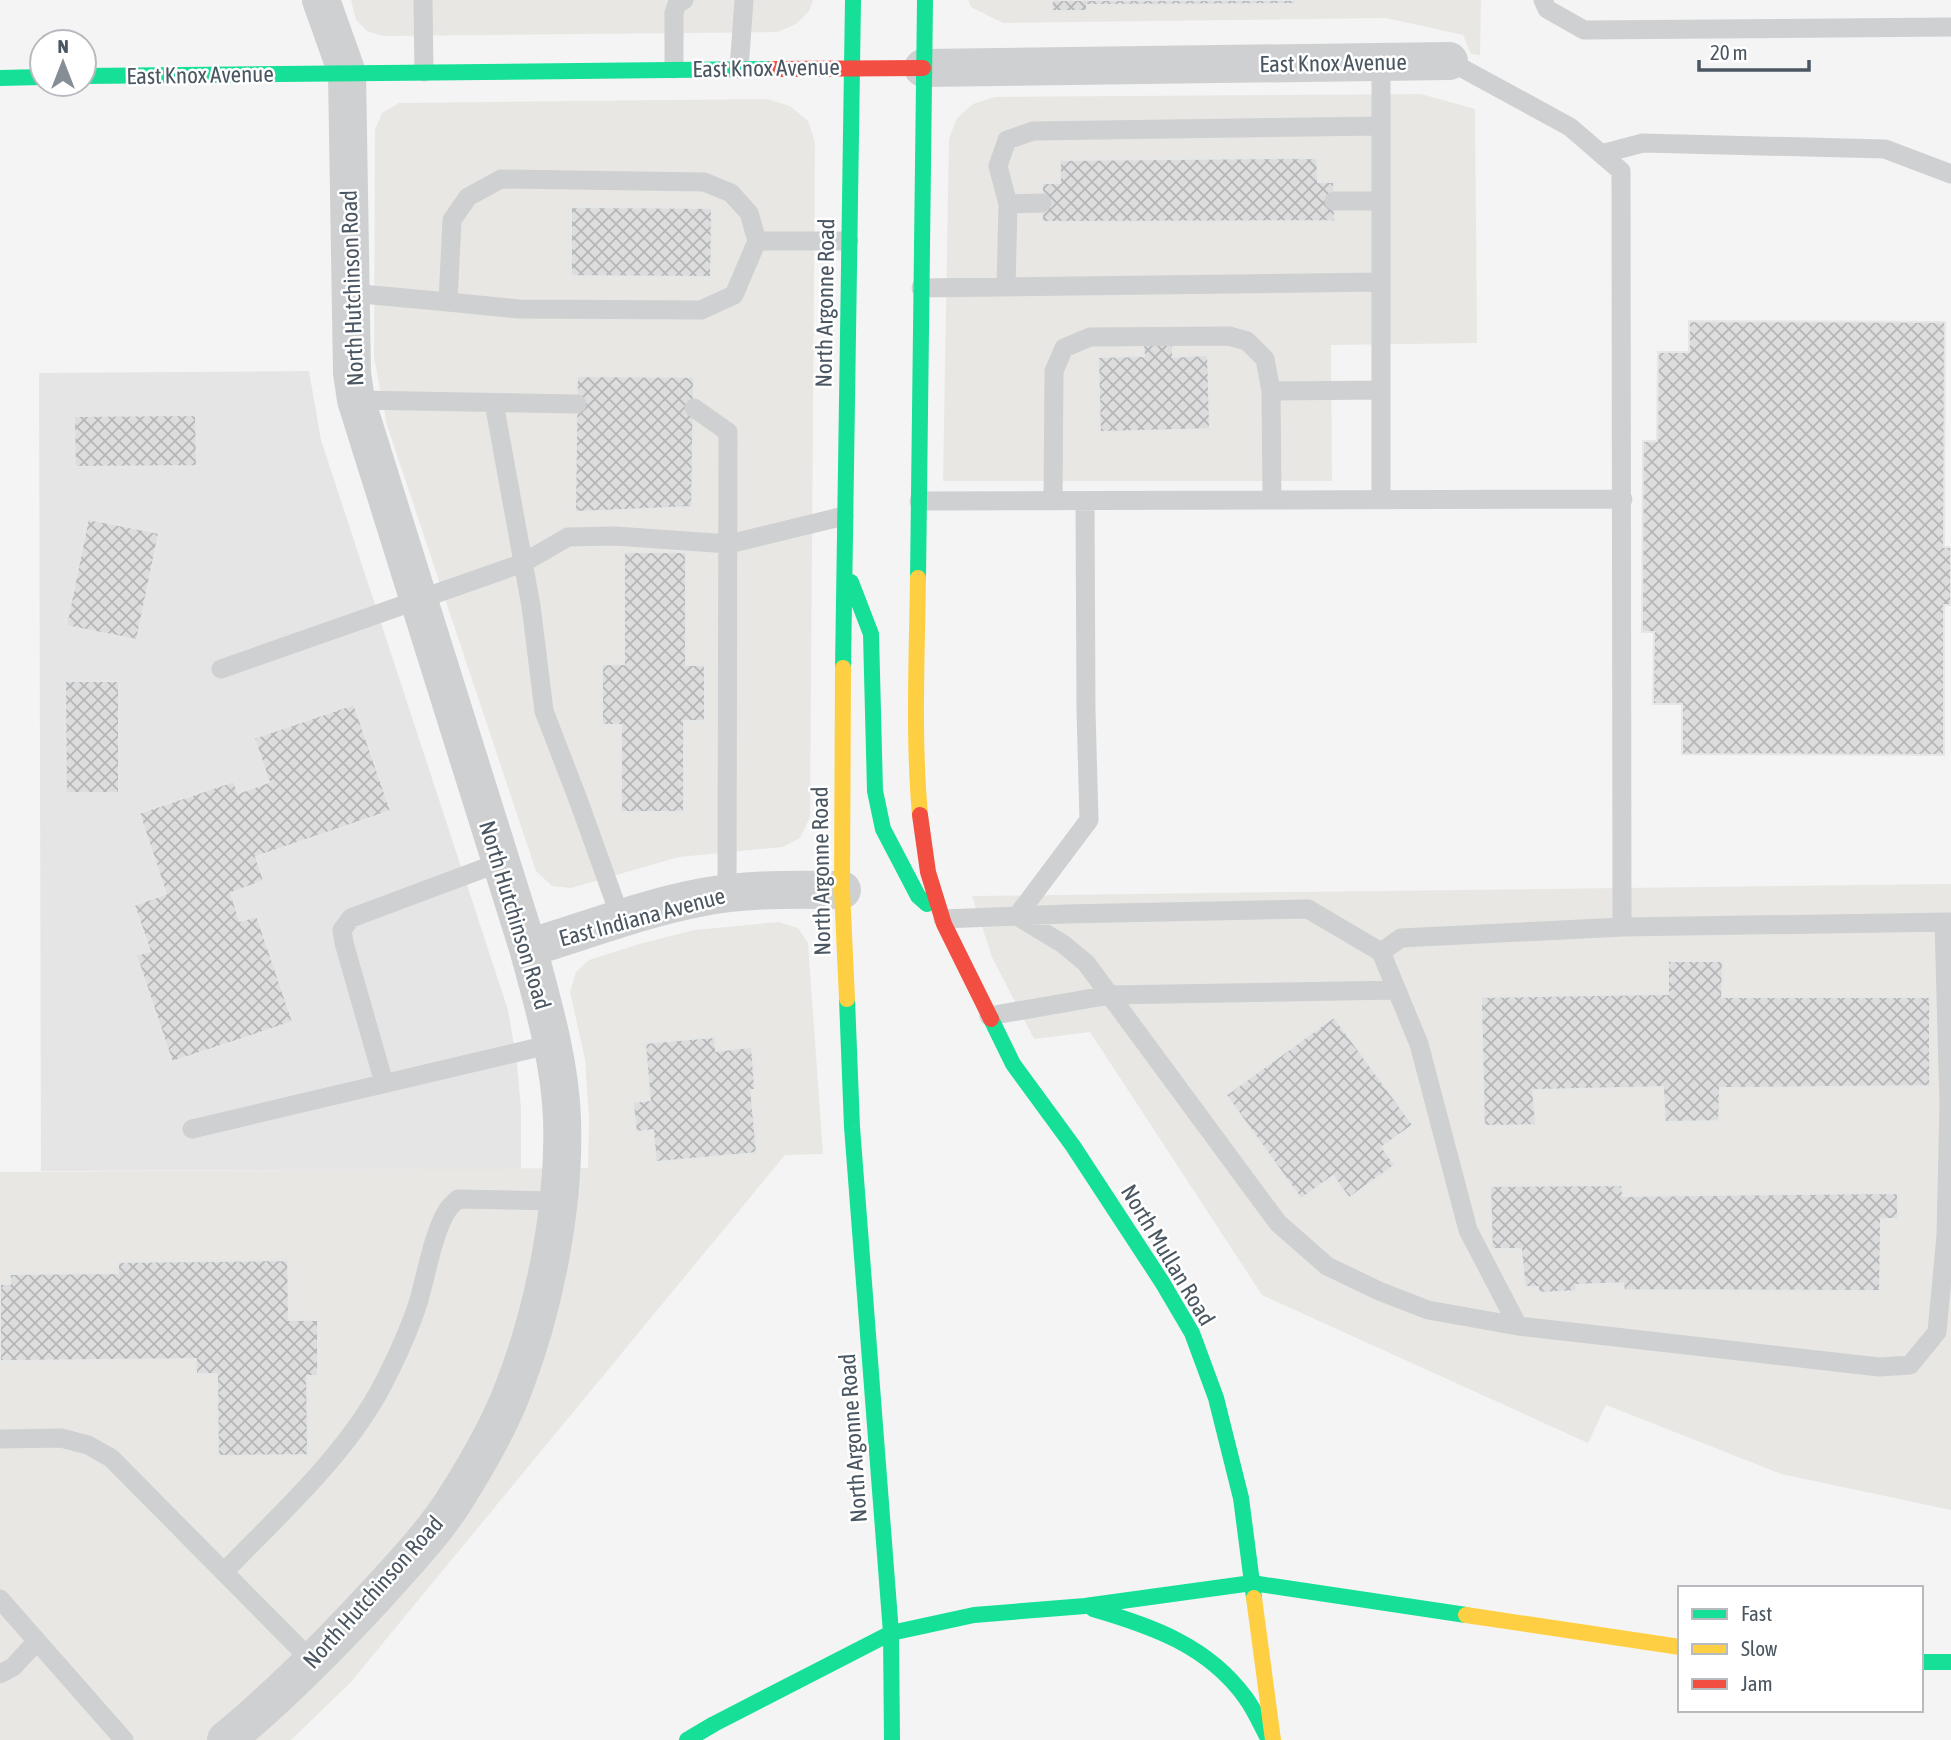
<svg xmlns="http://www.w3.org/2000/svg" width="1951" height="1740" viewBox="0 0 1951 1740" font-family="'Asap Condensed',sans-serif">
<defs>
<pattern id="building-cross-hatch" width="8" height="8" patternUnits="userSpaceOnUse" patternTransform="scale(1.75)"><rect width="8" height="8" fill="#ddddde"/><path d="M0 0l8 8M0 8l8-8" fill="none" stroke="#b5b6b7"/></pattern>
</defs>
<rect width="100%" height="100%" fill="#f4f4f4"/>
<path fill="#e8e7e3" d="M351,0H813L809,11L796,24L778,32L382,36L367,31L356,20Z
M968,0H1481L1480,55L1471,54L1463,35L1386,18L1003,23L971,7Z
M1421,94L1475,109L1477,343L1331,345L1332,481H943L949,139L957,118L973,104L995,97Z
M767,99L790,106L808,121L815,142L810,817L800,838L783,847L679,857L571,888L552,886L536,871L387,425L374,357L375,130L382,113L399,103Z
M1951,884V1510L1781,1474L1606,1405L1588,1443L1262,1295L1090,1032L1034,1039L992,957L972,896Z
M779,922L798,928L808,943L823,1154L785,1155L350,1683L291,1740H0V1172L588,1168L589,1118L585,1059L570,992L576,972L589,960L643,943L694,930Z"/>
<path fill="#e6e5e6" d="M309,371L321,440L508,1010L517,1064L521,1109V1169L41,1171L39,373Z"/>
<path fill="url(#building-cross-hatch)" stroke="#e5e6e7" stroke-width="2" d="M1052,0H1295V4L1087,5V11H1052Z
M1317,158L1318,182H1334L1335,221L1042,222V183H1060V160Z
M571,207L712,208L711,277L571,276Z
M1689,321L1945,322L1944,547H1951V605H1944V755L1682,754V704H1653L1654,632H1642L1643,441H1657L1658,352H1689Z
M1173,342V357L1208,355L1210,429L1100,432L1098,357L1144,356L1143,343Z
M577,376L694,377L692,507L575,512Z
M196,415L197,466L75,467L74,416Z
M88,519L159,533L137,640L66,626Z
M624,552H686V665H705V721H684V812H621V725H602V664H624Z
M65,681H119V793H66Z
M354,704L391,811L256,857L264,881L231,893L240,921L257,916L293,1022L172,1062L136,955L150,951L134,905L166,894L139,813L234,781L238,793L269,782L254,738Z
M1668,961H1723L1722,997H1930V1086L1720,1088L1719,1121L1665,1122L1663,1087L1533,1090L1536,1125L1484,1126L1481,997L1668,994Z
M1334,1017L1413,1125L1382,1147L1395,1165L1349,1198L1333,1176L1301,1199L1226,1095Z
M715,1037L716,1051L752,1047L755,1090H751L757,1153L656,1162L653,1130L636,1132L633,1102L650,1100L645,1043Z
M1622,1185L1623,1196L1898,1193V1219H1881L1880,1291L1624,1290L1623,1283L1576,1285L1577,1291L1538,1293V1287H1525L1521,1249H1492L1490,1186Z
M288,1260L289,1320H318V1376H307L308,1455L218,1456L217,1374H196V1359L0,1361V1284H10V1274L118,1273V1262Z"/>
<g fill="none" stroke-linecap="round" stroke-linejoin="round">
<path stroke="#ced0d2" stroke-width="19" d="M423,0L424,72
M1543,0L1547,9L1584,30L1951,27
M1449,61L1570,127L1621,171L1622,927
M1381,63V500
M674,69V13L677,4L684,0
M739,69L744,0
M1601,154L1643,143L1885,149L1951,174
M501,179L704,182L731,193L749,213L757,241L734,295L701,310L519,309L448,302L452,220L468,197Z
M1334,201H1381
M1008,204L998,166L1007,140L1033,131L1381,126
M757,241H849
M1006,287L1008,204L1042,203
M921,288L1381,282
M351,293L448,302
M1271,391L1381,390
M356,400L577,404
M494,403L531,606L544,711L579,802L621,919
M694,408L728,432L727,893
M919,501L1623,499
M1053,501L1054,371L1064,348L1090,337L1229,336L1247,341L1265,359L1271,391L1272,500
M1085,501L1086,710L1089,820L1017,916L1063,944L1086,963L1278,1223L1327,1266L1379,1291L1428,1310L1518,1326L1879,1367L1910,1365L1937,1332L1946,1236L1949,1105L1944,922
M221,669L523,563L568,537L615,536L729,544L844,516
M943,919L1066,914L1308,909L1381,952L1419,1044L1468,1230L1518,1326
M1381,952L1401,938L1622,927L1951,922
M989,1016L1110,995L1397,990
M384,1083L344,943L342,930L351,918L501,862
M192,1129L552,1044
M0,1439L61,1438L88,1445L111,1458L313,1662
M224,1572C278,1516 346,1455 382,1386C396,1359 409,1331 418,1303C426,1277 433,1233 447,1211C449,1207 454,1203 458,1199L559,1201
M0,1599L124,1740
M0,1674L13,1667L37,1641"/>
<path stroke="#ced0d2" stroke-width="38" d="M923,68L1449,61
M528,948C585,931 644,908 703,897C749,888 796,890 842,890
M226,1740C281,1695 330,1645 378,1593C403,1565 431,1536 452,1504C475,1468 499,1428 514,1387C545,1307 565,1204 562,1119C560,1061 543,1004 528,948L356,400L352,373L347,73L321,0"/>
<path stroke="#16e098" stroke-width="16" d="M84,76L772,69
M0,78L42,77
M918,578L925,0
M851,582L871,634L875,791L883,829L918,896L927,904
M843,668L853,0
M847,999L852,1127L891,1633L892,1740
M991,1019L1013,1064L1073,1146L1162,1282L1192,1333L1216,1398L1241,1498L1254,1598
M1093,1609C1152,1626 1208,1646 1245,1697C1255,1710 1261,1726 1269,1740
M1921,1662H1951
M687,1740L714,1724L891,1633L974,1615L1085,1606L1252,1583L1466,1615"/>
<path stroke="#ffcf43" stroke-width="16" d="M918,578C917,657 913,736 920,815
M843,668L842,890L847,999
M1254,1598L1273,1740
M1466,1615L1680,1647"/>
<path stroke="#f24e42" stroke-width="16" d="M772,69L923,68
M920,815L928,872L944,924L991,1019"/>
</g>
<g text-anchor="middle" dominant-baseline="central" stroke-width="5" stroke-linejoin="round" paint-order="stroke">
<g font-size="23" fill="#4a5661" stroke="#fff">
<text transform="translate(1333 63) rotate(-1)">East Knox Avenue</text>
<text transform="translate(766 68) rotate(-1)">East Knox Avenue</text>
<text transform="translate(200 75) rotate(-1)">East Knox Avenue</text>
<text transform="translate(352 288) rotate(-92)">North Hutchinson Road</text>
<text transform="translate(825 303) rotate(-89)">North Argonne Road</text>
<text transform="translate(821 871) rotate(-91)">North Argonne Road</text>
<text transform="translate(515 915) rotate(73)">North Hutchinson Road</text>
<text transform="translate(642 917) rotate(-15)">East Indiana Avenue</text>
<text transform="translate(1168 1255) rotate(59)">North Mullan Road</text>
<text transform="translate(853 1438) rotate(-94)">North Argonne Road</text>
<text transform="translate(373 1592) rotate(-48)">North Hutchinson Road</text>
</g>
</g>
<rect x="1678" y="1586" width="245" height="126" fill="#ffffff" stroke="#b7bbc0" stroke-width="2"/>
<rect x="1692" y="1609" width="35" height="10" fill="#16e098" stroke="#b7bbc0" stroke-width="2"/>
<text x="1741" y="1621" font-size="21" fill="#4a5661">Fast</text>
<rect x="1692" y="1644" width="35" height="10" fill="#ffcf43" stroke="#b7bbc0" stroke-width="2"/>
<text x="1741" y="1656" font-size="21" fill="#4a5661">Slow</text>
<rect x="1692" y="1679" width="35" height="10" fill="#f24e42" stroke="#b7bbc0" stroke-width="2"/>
<text x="1741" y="1691" font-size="21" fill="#4a5661">Jam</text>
<g transform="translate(63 63)"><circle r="33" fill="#ffffff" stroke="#b7bbc0" stroke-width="2"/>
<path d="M0-5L12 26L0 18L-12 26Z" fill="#868d94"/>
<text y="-10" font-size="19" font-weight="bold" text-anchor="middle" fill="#4a5661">N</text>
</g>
<path d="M1699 60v10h110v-10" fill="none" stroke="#4a5661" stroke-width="3.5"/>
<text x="1710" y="60" font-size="21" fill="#4a5661" stroke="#ffffff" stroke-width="5" paint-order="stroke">20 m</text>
</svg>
